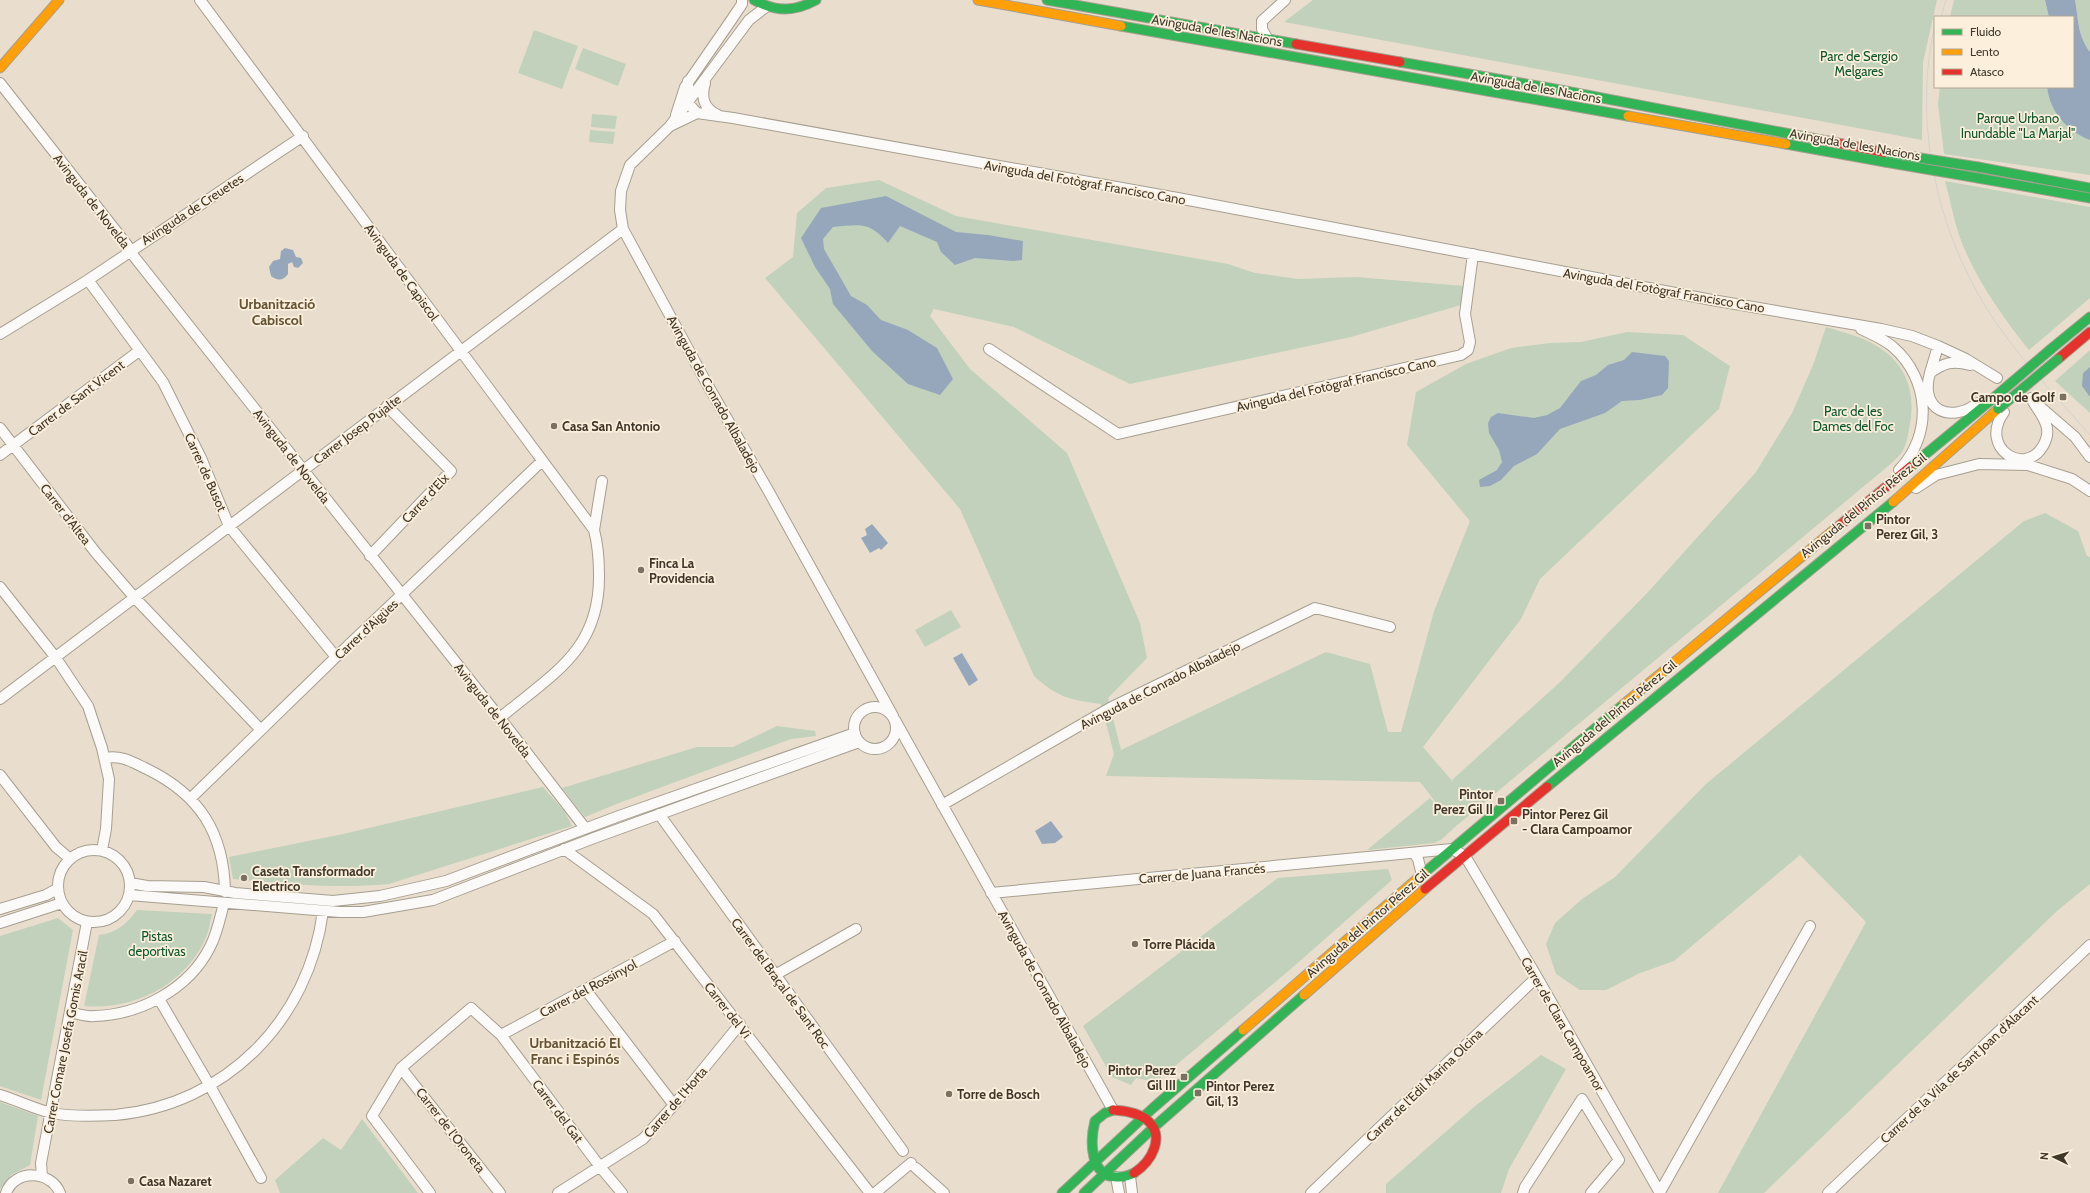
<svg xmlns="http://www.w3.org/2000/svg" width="2090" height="1193" viewBox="0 0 2090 1193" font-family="Cabin,sans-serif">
<rect width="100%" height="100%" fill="#e9decd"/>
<path fill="#c2d1bb" d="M1313,0H1937L1923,62L1922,140L1284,22Z
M1954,0H2045L2049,17H1950Z
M2075,0H2090V52C2077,34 2079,21 2075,0Z
M534,30L578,46L562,89L518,73Z
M583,48L626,64L618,86L575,69Z
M1940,87H2047C2051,112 2067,130 2090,140V175L1944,154L1938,104Z
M592,114L617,116L615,129L591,127Z
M590,130L615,132L613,144L589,142Z
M879,180L956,216L1228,264L1255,273L1298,279L1356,277L1464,286L1461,305L1351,337L1130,384L1014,327L934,309L930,316L970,369L1067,453L1140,623L1147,658L1108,698L1121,750L1326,652L1370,664L1388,732H1401L1434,611L1470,521L1407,445L1416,392L1466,364L1511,348L1550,343L1581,342L1627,332L1683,335L1730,366L1719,409L1540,579L1521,619L1423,747L1453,782L1452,780L1560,682L1649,591L1756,472L1792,413L1813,365L1826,327C1842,332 1860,336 1875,345C1907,363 1917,394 1909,429C1908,436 1906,446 1902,452C1898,458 1892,462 1887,467L1455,827L1441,840L1434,843L1367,850L1430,798L1448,818L1420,782L1106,776L1114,754L1101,704C1070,700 1057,697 1034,676L960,509L765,278L793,257L797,213L826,188Z
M1945,181L2090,207V298L2029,350C2002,317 1973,275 1959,235C1953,217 1950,199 1945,181Z
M2090,350V413L2055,381Z
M2045,513L2078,531L2087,556L2090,557V884L2057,911L1764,1193H1718L1866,922L1800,855L1674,961L1640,973L1606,990H1580L1556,974L1546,944L1555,923L1582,899L1615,877L1706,784L2024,521Z
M951,610L961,627L925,647L915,630Z
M777,726L815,731L816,736L791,739L619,803L585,817L562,788L697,747H733Z
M543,787L565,812L572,826L389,884C337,889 284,884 233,879L229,857L343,834Z
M1388,869L1392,880L1292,968L1156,1082L1136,1078L1131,1085L1112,1077L1083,1026L1278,878Z
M137,910L212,914C210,921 209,929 207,935C187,984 134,1011 84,1006L99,935C116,933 127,924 137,910Z
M58,918L73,930L41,1100L0,1086V936Z
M1541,1055L1566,1069L1509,1169L1501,1193H1386V1184L1474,1107Z
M0,1102L38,1116L30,1165L11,1175L0,1189Z
M362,1119L418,1193H280L275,1180L323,1138L341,1150Z"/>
<path fill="#96a7bc" d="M2045,0H2075C2079,21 2077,34 2090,52V140C2067,131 2050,112 2047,87H2073V17H2049Z
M886,196L956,232L988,235L1023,241L1022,260L1013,261L975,258L955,265L941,252L937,242L900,226L888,243C868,221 861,225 833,227L823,239L824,249L851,296L867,305L881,320L908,330L937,348L953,379L940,395L908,384L872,351L833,304L830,289L815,267L801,238L821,208Z
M285,248L293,250L296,257L301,258L303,263L298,268L294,267L292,262L288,264V274C283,281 277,281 271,276L269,267L273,261L280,259L281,251Z
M1632,352L1665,356L1669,361L1668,388L1662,395L1640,400L1622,401L1605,413L1560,429L1537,454L1514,466L1501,480L1490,486L1480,487L1479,480L1497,470L1502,462L1499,450L1489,433L1488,423L1491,417L1498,413L1534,418L1547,415L1560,408L1581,381L1596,375L1608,365L1624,360Z
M2090,367V397L2082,386L2083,373Z
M872,524L888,543L881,550L879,548L870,553L861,538L867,535L865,529Z
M962,653L978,680L969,686L953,658Z
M1051,821L1063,837L1055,843L1042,844L1035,831Z"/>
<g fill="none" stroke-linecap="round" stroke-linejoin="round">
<defs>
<path id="street" d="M200,0L594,530C598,545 599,559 599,575C600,651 552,674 500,718
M766,7L749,20L670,126L630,165L621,191L620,210L623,229L706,382L769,492L893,716
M1267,38L1262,29V21L1285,0
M688,81V103L697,113L733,118L1183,199L1712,300L1881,329L1912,336L1938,346L1966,359L1997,378
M0,83L131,250L132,254L500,718L585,828
M705,83C701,97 703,108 718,115
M676,115L685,87L732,19L742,4V0
M672,125L697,113
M88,280L163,382L201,458L229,526L336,657
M1861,329C1871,334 1884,339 1893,347C1930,379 1933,435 1899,470
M0,334L88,280L303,136
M989,349L1118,434L1461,355L1468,350L1470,342L1465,314L1473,254
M1970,365C1953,360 1943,363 1930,373C1919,410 1950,424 1978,403
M1930,373L1938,346
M2038,405L2075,437L2090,457
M2004,412C1978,448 2025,477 2043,446C2047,439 2049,430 2045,422C2042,414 2035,406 2031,398
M0,428L96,553L135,598L261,730
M0,455L139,351
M1916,488L1936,475L1979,464L2028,465L2072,479L2090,491
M594,530L602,481
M370,556L451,471L387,406
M0,587L56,658L88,706L102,748L109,779L106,829L102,850
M0,699L623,229
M854 728a21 21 0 1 1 42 0a21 21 0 1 1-42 0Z
M895,720L1113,1110
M105,758C122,755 132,762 147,769C200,795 224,833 225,892
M0,775L56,847L69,858
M191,798L336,657L542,461
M942,805L1110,708L1315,608L1390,627
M659,814L903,1151
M564,849L653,914L870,1193
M58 886a36 36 0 1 1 72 0a36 36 0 1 1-72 0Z
M1414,853L1418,859L1422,875
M130,883L147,886L204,887L235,893L333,901L380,896L446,881L619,816L855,733
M991,893L1452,849L1465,856L1537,977L1660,1193
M129,895L340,912H363L433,900L594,838L859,742
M0,909L46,895L57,889
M0,923L62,903
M775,975L856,929
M585,989L674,1105
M159,999L210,1086L261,1178
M70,1012C78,1014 86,1017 94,1016C140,1015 189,989 210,947C217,934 220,918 224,903
M501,1035L675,941
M401,1068L500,1193
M0,1095C17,1100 34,1109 52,1113C72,1117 95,1116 115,1115C226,1105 309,1020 323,911
M916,1168L944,1193
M42,1176L41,1163L87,922
M1130,1176L1132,1193
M1116,1177L1119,1193
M1660,1192L1810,926
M6,1193C14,1169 51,1170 60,1193
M430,1193L372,1116L401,1068L471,1008L501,1035L601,1168L622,1193
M558,1193L643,1139L674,1105L740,1024
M875,1193L911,1163
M1311,1193L1537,977
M1523,1193L1525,1187L1582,1099L1619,1160L1591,1193
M1828,1193L2090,945"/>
<path id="fast" d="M754,0C776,12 794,12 816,0
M1047,0L1296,44
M1121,26L1628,116
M1400,62L1555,89L1827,141
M1786,144L1885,162
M1978,167L2090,188
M1978,178L2090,198
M2051,349L2090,317
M1910,467L1990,401
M1547,787L1893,502
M1424,873L1624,704
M1113,1110L1105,1113L1095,1121C1090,1140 1089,1179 1119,1177C1124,1177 1130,1175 1134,1173
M1062,1193L1153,1108L1243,1030
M1084,1193L1154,1127L1304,995"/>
<path id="slow" d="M978,0L1121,26
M0,68L59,0
M1628,116L1786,144
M1893,502L1998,409
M1624,704L1835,529
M1304,995L1425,889
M1243,1030L1424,873"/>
<path id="jam" d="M1296,44L1400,62
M1827,141L1888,153
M2058,359L2090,332
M1835,529L1910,467
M1425,889L1547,787
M1113,1110C1124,1111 1136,1112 1146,1119C1167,1136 1151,1162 1134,1173"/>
</defs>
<use href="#street" stroke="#a69e90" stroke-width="12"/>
<use href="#fast" stroke="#a69e90" stroke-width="11"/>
<use href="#slow" stroke="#a69e90" stroke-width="11"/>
<use href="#jam" stroke="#a69e90" stroke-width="11"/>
<use href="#street" stroke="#fcfaf8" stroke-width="10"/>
<use href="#fast" stroke="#30b455" stroke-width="9"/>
<use href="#slow" stroke="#ff9f0a" stroke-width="9"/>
<use href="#jam" stroke="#e5322d" stroke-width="9"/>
<path stroke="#d5d2cd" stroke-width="1" d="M1941,17L1946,0
M1935,24C1913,120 1935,225 1987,309C2016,355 2055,395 2090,435"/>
<defs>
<path id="fast-bridge" d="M1888,153L1978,167
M1885,162L1978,178
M1990,401L2051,349
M1998,409L2058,359"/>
</defs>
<use href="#fast-bridge" stroke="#a69e90" stroke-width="11" stroke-linecap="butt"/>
<use href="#fast-bridge" stroke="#30b455" stroke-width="9"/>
</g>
<g fill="#7a7163" stroke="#fcefdc" stroke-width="1.5">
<rect x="2059" y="393" width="8" height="8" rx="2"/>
<circle cx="554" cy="426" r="4"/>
<rect x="1864" y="522" width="8" height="8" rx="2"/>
<circle cx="641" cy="570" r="4"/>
<rect x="1497" y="797" width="8" height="8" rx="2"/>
<rect x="1510" y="817" width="8" height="8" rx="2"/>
<circle cx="244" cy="878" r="4"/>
<circle cx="1135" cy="944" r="4"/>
<rect x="1180" y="1073" width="8" height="8" rx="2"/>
<rect x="1194" y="1089" width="8" height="8" rx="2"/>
<circle cx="949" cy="1094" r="4"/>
<circle cx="131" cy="1181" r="4"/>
</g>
<g text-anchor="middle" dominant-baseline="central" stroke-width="3.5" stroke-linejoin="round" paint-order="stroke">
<g font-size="13" fill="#3f372a" stroke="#fcefdc">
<text transform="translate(1217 30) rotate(10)">Avinguda de les Nacions</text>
<text transform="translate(1536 87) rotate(10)">Avinguda de les Nacions</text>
<text transform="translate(1855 144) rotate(10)">Avinguda de les Nacions</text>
<text transform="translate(1085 182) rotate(10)">Avinguda del Fotògraf Francisco Cano</text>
<text transform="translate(92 201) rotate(52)">Avinguda de Novelda</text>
<text transform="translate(192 209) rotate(-33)">Avinguda de Creuetes</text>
<text transform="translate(402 272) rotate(54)">Avinguda de Capiscol</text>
<text transform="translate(1664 290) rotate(10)">Avinguda del Fotògraf Francisco Cano</text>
<text transform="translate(1336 384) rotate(-13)">Avinguda del Fotògraf Francisco Cano</text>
<text transform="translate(714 394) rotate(61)">Avinguda de Conrado Albaladejo</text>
<text transform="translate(76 398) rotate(-37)">Carrer de Sant Vicent</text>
<text transform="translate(357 429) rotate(-37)">Carrer Josep Pujalte</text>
<text transform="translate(292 456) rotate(52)">Avinguda de Novelda</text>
<text transform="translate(206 472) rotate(66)">Carrer de Busot</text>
<text transform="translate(425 498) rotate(-47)">Carrer d’Elx</text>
<text transform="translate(1863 505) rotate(-39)">Avinguda del Pintor Pérez Gil</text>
<text transform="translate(66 514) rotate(52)">Carrer d'Altea</text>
<text transform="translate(366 629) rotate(-43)">Carrer d'Aigües</text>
<text transform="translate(1160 685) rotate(-27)">Avinguda de Conrado Albaladejo</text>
<text transform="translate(493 710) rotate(52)">Avinguda de Novelda</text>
<text transform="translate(1614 713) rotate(-40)">Avinguda del Pintor Pérez Gil</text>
<text transform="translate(1202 873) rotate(-5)">Carrer de Juana Francés</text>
<text transform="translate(1367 923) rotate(-41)">Avinguda del Pintor Pérez Gil</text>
<text transform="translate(781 983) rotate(54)">Carrer del Braçal de Sant Roc</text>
<text transform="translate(588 988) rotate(-28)">Carrer del Rossinyol</text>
<text transform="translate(1045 989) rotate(61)">Avinguda de Conrado Albaladejo</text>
<text transform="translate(728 1010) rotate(52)">Carrer del Vi</text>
<text transform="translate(1563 1024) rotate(60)">Carrer de Clara Campoamor</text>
<text transform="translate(65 1042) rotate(-79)">Carrer Comare Josefa Gomis Aracil</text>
<text transform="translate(1959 1069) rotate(-43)">Carrer de la Vila de Sant Joan d'Alacant</text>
<text transform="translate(1424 1085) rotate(-44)">Carrer de l'Edil Marina Olcina</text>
<text transform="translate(675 1102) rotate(-49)">Carrer de l'Horta</text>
<text transform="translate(558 1111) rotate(53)">Carrer del Gat</text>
<text transform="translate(451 1130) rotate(52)">Carrer de l'Oroneta</text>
</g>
<g font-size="13" fill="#0c562e" stroke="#fcefdc">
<text x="1859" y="56">Parc de Sergio<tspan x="1859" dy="15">Melgares</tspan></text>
<text x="2018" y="118">Parque Urbano<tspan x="2018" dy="15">Inundable "La Marjal"</tspan></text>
<text x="1853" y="411">Parc de les<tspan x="1853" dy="15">Dames del Foc</tspan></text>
<text x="157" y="936">Pistas<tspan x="157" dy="15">deportivas</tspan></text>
</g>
<g font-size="13" font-weight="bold" fill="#3f372a" stroke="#fcefdc" text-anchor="start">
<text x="2055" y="397" text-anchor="end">Campo de Golf</text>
<text x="562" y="426">Casa San Antonio</text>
<text x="1876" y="519">Pintor<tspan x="1876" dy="15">Perez Gil, 3</tspan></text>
<text x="649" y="563">Finca La<tspan x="649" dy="15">Providencia</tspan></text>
<text x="1493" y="794" text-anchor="end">Pintor<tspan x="1493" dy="15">Perez Gil II</tspan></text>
<text x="1522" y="814">Pintor Perez Gil<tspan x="1522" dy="15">- Clara Campoamor</tspan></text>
<text x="252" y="871">Caseta Transformador<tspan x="252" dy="15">Electrico</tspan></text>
<text x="1143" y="944">Torre Plácida</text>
<text x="1176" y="1070" text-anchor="end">Pintor Perez<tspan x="1176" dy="15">Gil III</tspan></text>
<text x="1206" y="1086">Pintor Perez<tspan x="1206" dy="15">Gil, 13</tspan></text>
<text x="957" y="1094">Torre de Bosch</text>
<text x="139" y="1181">Casa Nazaret</text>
</g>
<g font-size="14" font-weight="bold" fill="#655336" stroke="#fcefdc">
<text x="277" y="304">Urbanització<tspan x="277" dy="16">Cabiscol</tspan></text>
<text x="575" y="1043">Urbanització El<tspan x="575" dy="16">Franc i Espinós</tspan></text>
</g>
</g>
<rect x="1934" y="16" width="140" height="72" fill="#fcefdc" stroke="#b0a595"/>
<rect x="1942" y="29" width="20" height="6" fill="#30b455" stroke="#b0a595"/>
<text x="1970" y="36" font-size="12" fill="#3f372a">Fluido</text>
<rect x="1942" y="49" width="20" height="6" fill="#ff9f0a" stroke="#b0a595"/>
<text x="1970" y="56" font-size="12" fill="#3f372a">Lento</text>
<rect x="1942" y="69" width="20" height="6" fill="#e5322d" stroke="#b0a595"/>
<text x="1970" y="76" font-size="12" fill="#3f372a">Atasco</text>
<g transform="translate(2054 1157) rotate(275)" stroke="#fcefdc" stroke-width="3" paint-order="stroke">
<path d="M0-3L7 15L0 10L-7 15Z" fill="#3f372a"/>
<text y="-6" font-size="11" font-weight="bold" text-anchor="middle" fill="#3f372a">N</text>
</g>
</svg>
